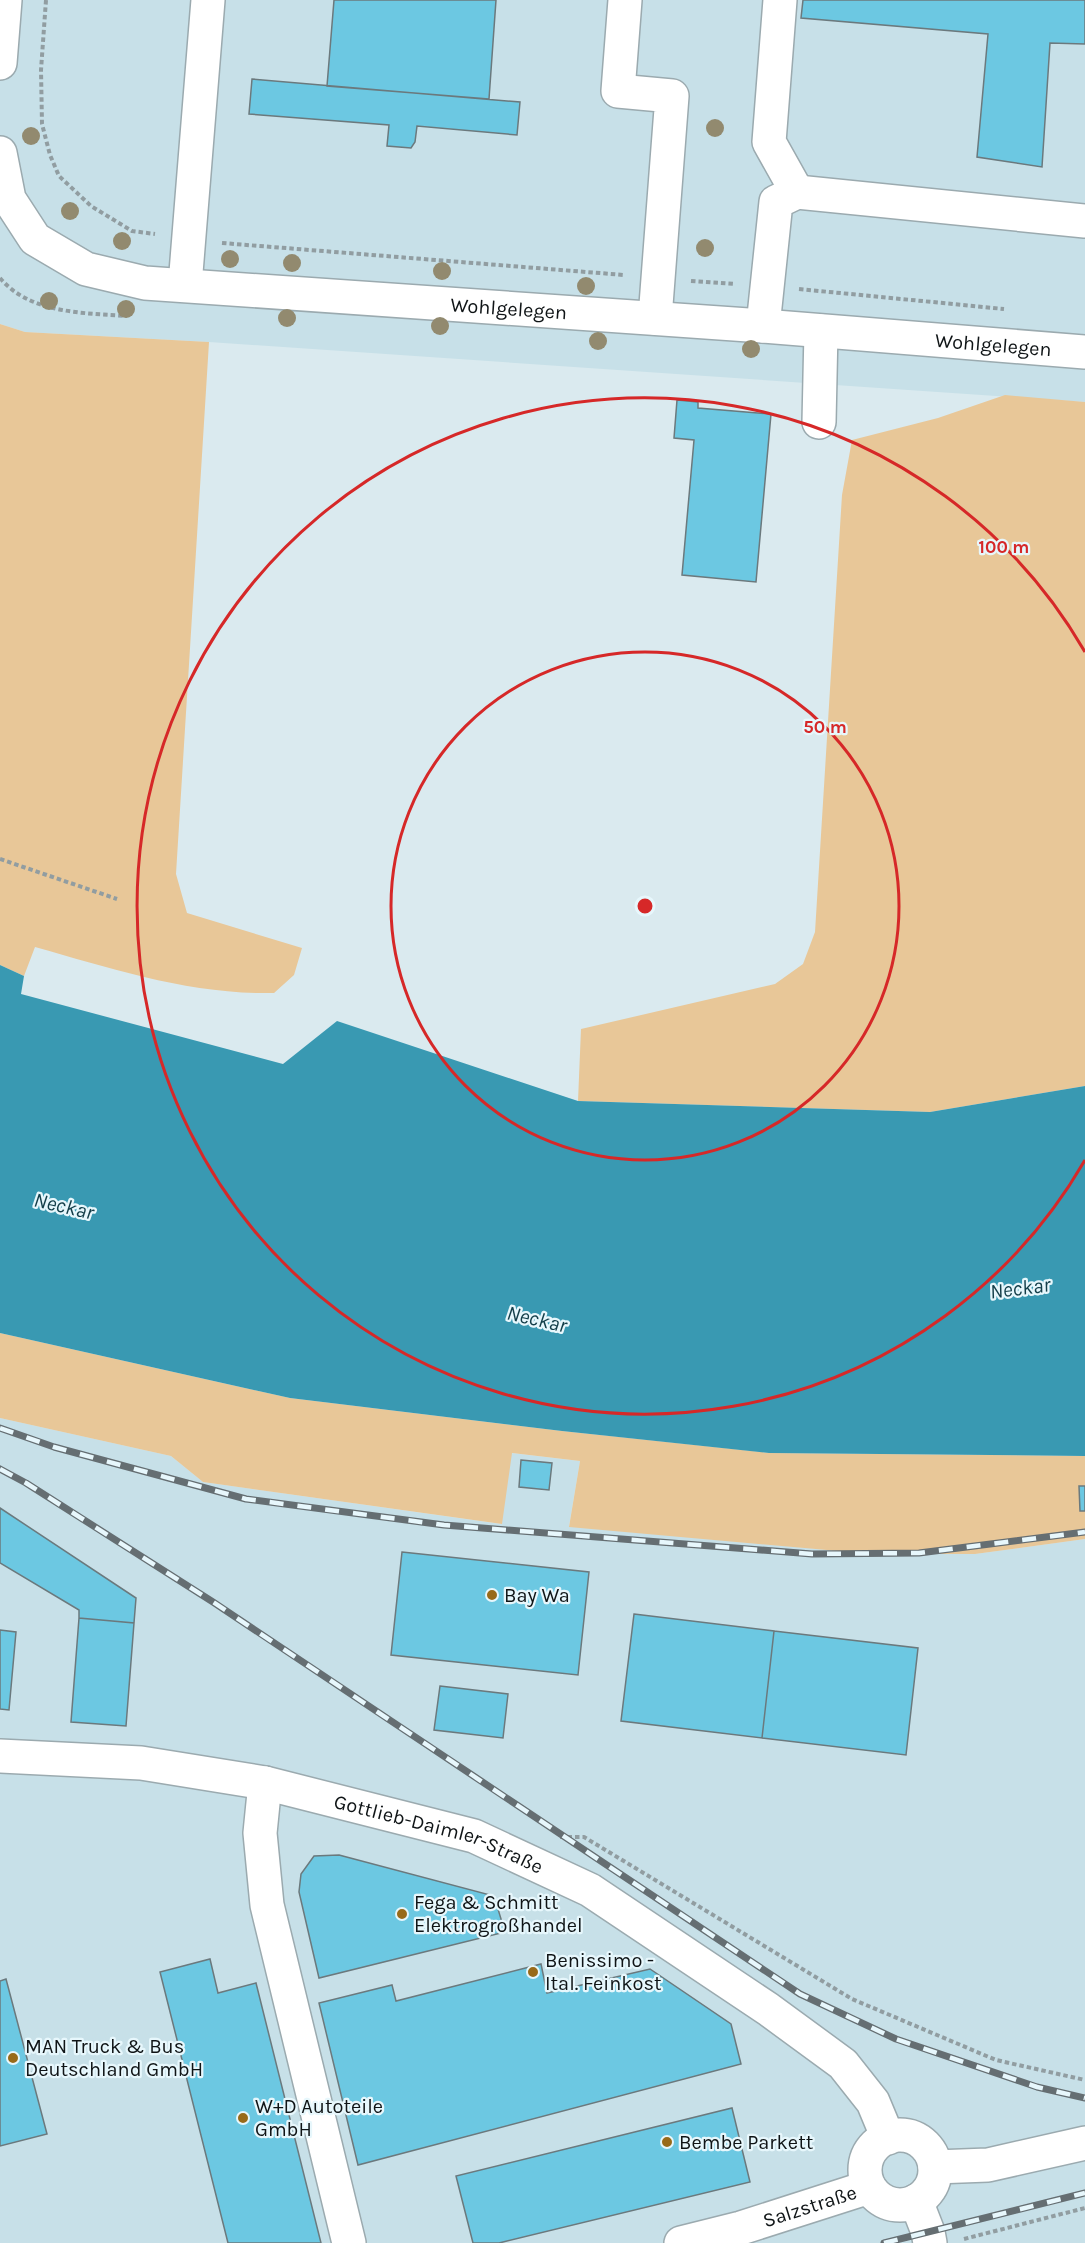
<svg xmlns="http://www.w3.org/2000/svg" width="1085" height="2243" viewBox="0 0 1085 2243" font-family="Karla,sans-serif">
<rect width="100%" height="100%" fill="#daeaef"/>
<path fill="#c7e0e8" d="M0,0H1085V402L209,342L25,332L0,324Z
M0,1418L171,1456L203,1482L501,1524L511,1453L580,1461L569,1526L872,1554H975L1085,1539V2243H0Z"/>
<path fill="#e8c798" d="M0,324L25,332L209,342L176,874L187,913L302,948L294,975L274,993C192,995 113,969 35,947L24,976L0,965Z
M1005,395L1085,402V1086L930,1112L578,1101L581,1029L775,984L803,964L815,932L842,495L852,440L938,418Z
M0,1333L290,1398L562,1431L770,1453L1085,1456V1539L975,1554H872L569,1527L580,1461L512,1453L502,1524L203,1482L171,1456L0,1418Z"/>
<path fill="#3999b2" d="M0,965L24,976L21,994L283,1064L337,1021L578,1101L930,1112L1085,1086V1456L769,1453L562,1431L290,1398L0,1333Z"/>
<path fill="#6cc8e2" stroke="#6b797d" stroke-width="1.5" d="M334,0H496L489,99L327,86Z
M803,0H1085V44L1050,43L1042,167L977,157L988,34L801,18Z
M252,79L520,102L517,135L417,126L415,142L411,148L387,146L389,125L249,114Z
M677,400L698,402V408L771,414L756,582L682,575L694,440L674,438Z
M521,1460L552,1463L549,1490L519,1487Z
M1079,1486H1085V1511H1080Z
M0,1508L136,1598L134,1623L79,1618V1610L0,1563Z
M402,1552L589,1572L578,1675L391,1655Z
M634,1614L774,1631L762,1738L621,1721Z
M79,1618L134,1623L126,1726L71,1722Z
M0,1630L16,1632L9,1710L0,1709Z
M774,1631L918,1648L906,1755L762,1738Z
M440,1686L508,1694L503,1738L434,1730Z
M339,1855L494,1896L505,1932L319,1978L299,1892L301,1874L314,1856Z
M210,1959L218,1993L256,1983L321,2243H228L160,1972Z
M541,1964L547,1993L650,1969L731,2024L741,2064L358,2165L319,2003L392,1985L396,2001Z
M6,1979L47,2134L0,2146V1981Z
M732,2108L750,2182L499,2243H473L456,2176Z"/>
<g fill="none" stroke-linecap="round" stroke-linejoin="round">
<defs>
<g id="minor">
<path d="M625,0L618,91L672,96L655,318"/>
<path d="M780,0L769,142L797,192"/>
<path d="M0,63L5,0"/>
<path id="s1" d="M0,153L9,199L35,239L86,269L145,283L763,326L1085,352"/>
<path d="M185,285L208,0"/>
<path d="M763,326L776,202L797,192L1085,221"/>
<path d="M819,422L821,331"/>
<path id="s2" d="M0,1756L141,1763L265,1783L474,1836L590,1890L768,2009L843,2064L873,2102L888,2138"/>
<path d="M265,1783L260,1833L267,1905L349,2243"/>
<circle cx="900" cy="2170" r="35"/>
<path d="M935,2167L988,2165L1085,2143"/>
<path d="M916,2201L928,2232L930,2243"/>
<path id="s3" d="M681,2243L741,2228L869,2187"/>
</g>
</defs>
<use href="#minor" stroke="#9baaaf" stroke-width="36"/>
<path stroke="#919da1" stroke-width="4" stroke-dasharray="4.5 3" stroke-linecap="butt" d="M46,0L41,70L42,124L50,155L59,176L91,206L132,231L155,234
M222,243L624,275
M0,278C30,314 85,313 127,316
M691,281L735,284
M799,289L1004,309
M0,859L117,899
M560,1837H584L852,1999L996,2060L1085,2080
M964,2239L1085,2208"/>
<use href="#minor" stroke="#fff" stroke-width="33"/>
<defs>
<path id="rail" d="M0,1428L54,1447L246,1499L444,1525L812,1554L919,1553L1085,1532
M0,1469L26,1483L213,1602L800,1994L896,2039L1037,2087L1085,2098
M884,2243L1085,2193"/>
</defs>
<use href="#rail" stroke="#656e72" stroke-width="7"/>
<use href="#rail" stroke="#e7f7fc" stroke-width="4.5" stroke-dasharray="14" stroke-linecap="butt"/>
</g>
<g fill="#928a6f">
<circle cx="715" cy="128" r="9"/>
<circle cx="31" cy="136" r="9"/>
<circle cx="70" cy="211" r="9"/>
<circle cx="122" cy="241" r="9"/>
<circle cx="705" cy="248" r="9"/>
<circle cx="230" cy="259" r="9"/>
<circle cx="292" cy="263" r="9"/>
<circle cx="442" cy="271" r="9"/>
<circle cx="586" cy="286" r="9"/>
<circle cx="49" cy="301" r="9"/>
<circle cx="126" cy="309" r="9"/>
<circle cx="287" cy="318" r="9"/>
<circle cx="440" cy="326" r="9"/>
<circle cx="598" cy="341" r="9"/>
<circle cx="751" cy="349" r="9"/>
</g>
<g fill="none" stroke="#d62828" stroke-width="3">
<circle cx="645" cy="906" r="254"/>
<path d="M1085 1160A508 508 0 1 1 1085 652"/>
</g>
<g fill="#986a19" stroke="#e7f7fc" stroke-width="2">
<circle cx="492" cy="1595" r="6"/>
<circle cx="402" cy="1914" r="6"/>
<circle cx="533" cy="1972" r="6"/>
<circle cx="13" cy="2058" r="6"/>
<circle cx="243" cy="2118" r="6"/>
<circle cx="667" cy="2142" r="6"/>
</g>
<g text-anchor="middle" dominant-baseline="central" stroke-width="4.5" stroke-linejoin="round" paint-order="stroke">
<g font-size="20" fill="#0f1416" stroke="#e7f7fc">
<text stroke="none"><textPath href="#s1" startOffset="579">Wohlgelegen</textPath></text>
<text stroke="none"><textPath href="#s1" startOffset="1065">Wohlgelegen</textPath></text>
<text stroke="none"><textPath href="#s2" startOffset="448">Gottlieb-Daimler-Straße</textPath></text>
<text stroke="none"><textPath href="#s3" startOffset="134">Salzstraße</textPath></text>
</g>
<g font-size="20" fill="#0f1416" stroke="#e7f7fc" text-anchor="start">
<text x="504" y="1595">Bay Wa</text>
<text x="414" y="1902">Fega &amp; Schmitt<tspan x="414" dy="23">Elektrogroßhandel</tspan></text>
<text x="545" y="1960">Benissimo -<tspan x="545" dy="23">Ital. Feinkost</tspan></text>
<text x="25" y="2046">MAN Truck &amp; Bus<tspan x="25" dy="23">Deutschland GmbH</tspan></text>
<text x="255" y="2106">W+D Autoteile<tspan x="255" dy="23">GmbH</tspan></text>
<text x="679" y="2142">Bembe Parkett</text>
</g>
<g font-size="21" font-style="italic" fill="#133e49" stroke="#e7f7fc">
<text transform="translate(64 1206) rotate(13)">Neckar</text>
<text transform="translate(1020 1288) rotate(-7)">Neckar</text>
<text transform="translate(537 1319) rotate(13)">Neckar</text>
</g>
</g>
<circle cx="645" cy="906" r="9" fill="#d62828" stroke="#e7f7fc" stroke-width="3"/>
<g font-size="18" text-anchor="middle" font-weight="bold" fill="#d62828" stroke="#e7f7fc" stroke-width="4.5" stroke-linejoin="round" paint-order="stroke">
<text x="1004" y="553">100 m</text>
<text x="825" y="733">50 m</text>
</g>
</svg>
